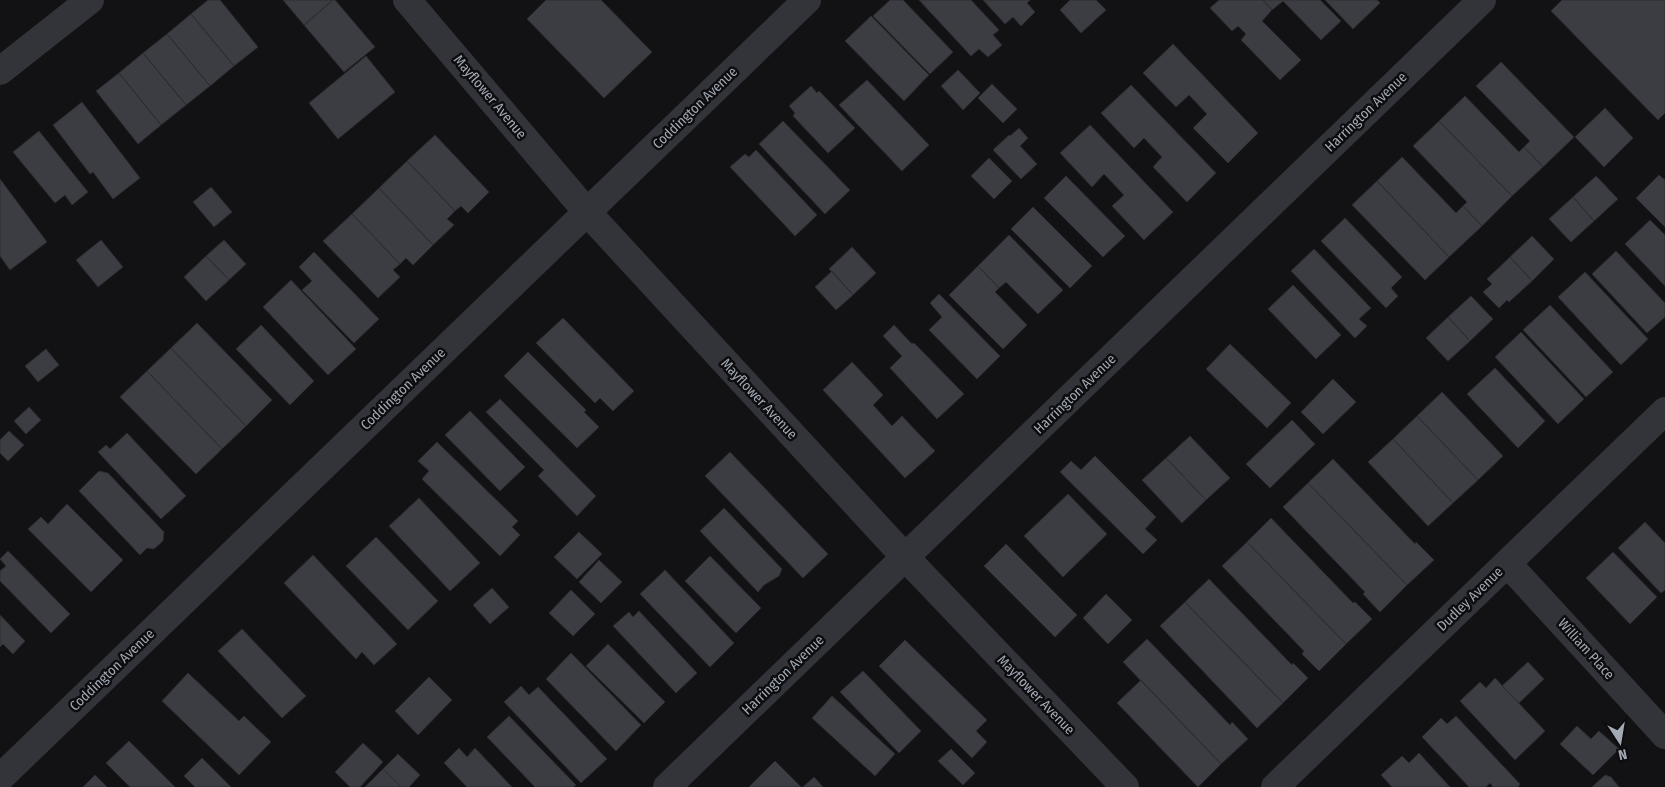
<svg xmlns="http://www.w3.org/2000/svg" width="1665" height="787" viewBox="0 0 1665 787" font-family="'Fira Sans Condensed',sans-serif">
<rect width="100%" height="100%" fill="#121214"/>
<path fill="#3c3d42" stroke="#2c2c30" d="M208,0H220L258,47L234,66L191,14Z
M283,0H333L304,25Z
M333,0H335L375,47L344,72L304,25Z
M546,0H601L652,52L604,98L527,19Z
M890,0H903L953,52L930,74L873,16Z
M919,0H971L999,30L993,35L1002,45L988,57L979,49L971,56Z
M983,0H1030L1027,3L1035,12L1021,26L1013,17L1005,24Z
M1070,0H1096L1106,10L1081,33L1060,10Z
M1219,0H1263L1272,10L1262,21L1301,60L1280,80L1241,40L1246,34L1238,26L1232,31L1210,8Z
M1263,0H1320L1341,21L1321,40L1283,1L1272,10Z
M1325,0H1377L1380,3L1353,29Z
M1562,0H1665V113L1658,120L1551,11Z
M191,14L234,66L210,86L167,34Z
M871,16L929,75L904,101L845,41Z
M167,34L210,86L186,105L143,53Z
M1173,44L1258,133L1228,163L1193,128L1207,114L1189,95L1176,107L1143,73Z
M143,53L186,105L161,125L119,73Z
M366,56L395,92L338,139L309,103Z
M1501,62L1574,137L1543,167L1524,147L1530,141L1476,86Z
M958,70L980,93L963,110L941,86Z
M119,73L161,125L138,144L96,91Z
M867,80L929,145L902,171L839,105Z
M992,84L1017,109L1003,123L978,98Z
M1131,85L1216,173L1187,202L1153,167L1162,157L1144,138L1134,148L1101,113Z
M811,86L817,93L819,91L855,128L828,153L793,116L795,113L789,106Z
M1465,96L1519,152L1524,147L1543,167L1512,196L1439,121Z
M82,102L140,178L113,199L93,172L90,174L53,125Z
M1605,108L1633,138L1604,167L1575,137Z
M783,121L850,190L825,214L759,144Z
M1439,121L1512,196L1482,226L1463,206L1467,202L1413,146Z
M1090,125L1173,212L1144,240L1112,206L1124,195L1104,174L1092,187L1060,153Z
M1019,128L1028,138L1020,146L1037,164L1021,179L993,150L1009,135L1010,136Z
M39,131L88,192L72,205L65,195L55,203L13,152Z
M435,135L489,192L468,213L461,206L455,211L407,161Z
M756,150L817,215L795,236L730,167L745,154L749,157Z
M1402,157L1456,213L1463,206L1482,226L1449,257L1377,181Z
M989,158L1012,181L994,199L971,176Z
M407,161L455,211L447,219L454,225L433,245L379,188Z
M1659,175L1665,180V227L1636,198Z
M1066,176L1125,236L1103,257L1044,198Z
M1596,176L1618,199L1594,221L1573,197Z
M0,179L47,242L10,270L0,256Z
M1377,181L1449,257L1425,280L1352,205Z
M211,187L232,212L214,227L193,202Z
M379,188L433,245L413,265L406,258L400,264L352,214Z
M1573,197L1594,221L1571,242L1549,219Z
M1033,207L1092,266L1070,288L1011,229Z
M352,214L400,264L393,270L400,277L378,298L323,241Z
M1345,218L1402,277L1391,288L1398,296L1386,308L1321,241Z
M1650,220L1665,235V286L1625,244Z
M1009,235L1063,290L1038,314L1006,282L999,288L978,266Z
M1532,236L1554,259L1532,281L1510,257Z
M101,240L123,267L98,287L76,260Z
M224,240L246,264L229,280L206,256Z
M852,247L876,273L853,295L829,269Z
M1314,249L1371,308L1359,319L1367,326L1355,338L1291,271Z
M1616,251L1665,303V317L1647,333L1592,274Z
M314,252L379,319L354,343L302,290L312,281L299,267Z
M206,256L229,280L206,301L184,277Z
M1510,257L1532,281L1509,302L1507,300L1499,308L1483,292L1492,284L1487,279Z
M978,266L999,288L995,292L1027,325L1003,349L949,295Z
M832,271L853,295L836,310L815,287Z
M1585,272L1648,339L1621,365L1558,297Z
M291,280L356,349L328,375L263,307Z
M1293,285L1341,335L1316,359L1268,309Z
M939,294L1000,356L977,379L929,330L942,317L930,303Z
M1471,296L1493,319L1470,341L1448,317Z
M1550,305L1613,372L1586,397L1523,330Z
M1448,317L1470,341L1448,361L1426,338Z
M563,318L634,391L613,411L600,398L595,403L536,343Z
M197,323L272,400L246,426L171,348Z
M261,325L314,381L290,405L236,349Z
M894,325L912,344L914,343L964,394L937,419L890,368L902,356L883,336Z
M1521,332L1584,399L1558,424L1495,357Z
M1230,344L1291,403L1267,428L1206,369Z
M171,348L246,426L222,449L147,371Z
M46,349L59,365L38,382L25,366Z
M528,352L586,410L584,412L599,427L577,448L504,376Z
M852,362L883,395L873,405L892,426L902,416L935,451L905,478L823,390Z
M1495,368L1545,421L1518,448L1467,394Z
M147,371L222,449L196,474L120,397Z
M1333,379L1356,402L1323,434L1301,412Z
M1442,392L1503,456L1478,480L1417,416Z
M500,399L596,496L577,516L538,476L544,470L486,412Z
M29,407L41,420L26,434L14,421Z
M470,411L525,467L500,491L445,435Z
M1417,416L1478,480L1453,503L1393,439Z
M1292,420L1315,444L1270,488L1246,464Z
M9,431L24,445L8,461L0,453V440Z
M127,433L186,496L161,519L98,452L106,445L110,449Z
M1190,436L1230,478L1206,500L1166,458Z
M1393,439L1453,503L1428,526L1368,462Z
M437,442L518,521L512,527L520,535L500,556L422,479L429,471L418,461Z
M730,452L828,554L803,578L705,476Z
M1095,456L1156,517L1145,529L1157,540L1143,554L1060,472L1071,461L1081,470Z
M1166,458L1206,500L1182,523L1142,480Z
M1333,459L1415,544L1416,542L1434,560L1407,585L1308,483Z
M99,471L108,473L164,532L163,541L154,549L147,548L140,555L79,491Z
M1308,483L1407,585L1380,612L1363,594L1365,592L1283,507Z
M1068,494L1107,534L1063,577L1024,536Z
M419,498L480,563L450,591L389,526Z
M67,504L123,560L91,592L28,529L41,517L48,524Z
M724,508L782,569L779,576L764,585L758,592L700,531Z
M1271,518L1353,603L1355,602L1372,619L1346,644L1247,542Z
M1645,522L1665,543V590L1661,593L1618,548Z
M579,532L602,554L577,579L554,557Z
M376,537L438,601L408,630L346,566Z
M1247,542L1346,644L1319,671L1302,654L1304,651L1222,566Z
M1006,544L1077,615L1055,637L984,566Z
M8,551L70,614L51,633L0,581V571L6,566L0,559Z
M1613,552L1657,597L1630,624L1586,578Z
M313,555L397,644L374,665L362,652L356,659L284,583Z
M710,556L761,608L736,633L685,581Z
M599,560L622,582L601,603L579,582Z
M665,570L734,643L710,667L640,594Z
M1209,579L1292,665L1293,663L1308,678L1283,703L1185,602Z
M492,588L509,607L490,624L473,605Z
M571,590L595,614L573,636L549,613Z
M1106,594L1132,620L1108,644L1083,618Z
M1185,602L1283,703L1257,728L1160,626Z
M639,611L697,673L676,693L613,626L629,612L633,617Z
M0,615L25,641L13,654L3,644L0,647Z
M242,629L306,696L282,718L218,651Z
M1147,639L1230,725L1232,722L1248,739L1221,764L1123,662Z
M905,640L987,720L976,731L987,742L972,758L879,666Z
M608,644L665,702L644,723L586,666Z
M571,653L641,725L616,751L546,679Z
M1528,662L1544,679L1519,703L1502,686Z
M863,671L921,731L899,753L840,692Z
M188,673L239,721L244,716L271,742L239,775L162,701Z
M429,677L452,700L418,735L395,711Z
M1495,678L1545,731L1515,760L1460,701L1480,682L1486,688Z
M1141,680L1221,764L1198,787L1117,703Z
M521,686L529,695L538,687L607,759L581,783L504,702Z
M832,696L895,754L875,776L812,718Z
M509,716L576,785L573,787H535L487,737Z
M1456,716L1520,784L1518,787H1493L1490,783L1486,787H1469L1422,737L1441,718L1447,724Z
M1577,726L1591,739L1599,731L1619,749L1593,775L1560,744Z
M129,741L175,787H130L106,763Z
M363,743L383,762L360,787H350L335,772Z
M459,748L467,757L475,748L512,787H467L444,763Z
M951,749L975,773L963,785L938,761Z
M1419,753L1450,787H1392L1381,775L1402,756L1409,763Z
M398,754L420,775L409,787H401L383,769Z
M202,758L231,787H195L184,776Z
M775,761L801,787H749Z
M383,769L401,787H365Z
M95,775L107,787H83Z
M1605,775L1611,777L1619,787H1592Z
M814,777L823,787H803Z"/>
<g fill="none" stroke-linecap="round" stroke-linejoin="round">
<path stroke="#333439" stroke-width="28" d="M407,0L587,212L905,557L1125,787
M0,71L90,0
M1508,564L1665,735
M0,778L807,0
M667,787L1482,0
M1275,787L1665,411"/>
</g>
<g text-anchor="middle" dominant-baseline="central" stroke-width="5" stroke-linejoin="round" paint-order="stroke">
<g font-size="14" fill="#a2aab6" stroke="#0d0d0f">
<text transform="translate(490 97) rotate(50)">Mayflower Avenue</text>
<text transform="translate(695 108) rotate(-44)">Coddington Avenue</text>
<text transform="translate(1366 112) rotate(-44)">Harrington Avenue</text>
<text transform="translate(403 389) rotate(-44)">Coddington Avenue</text>
<text transform="translate(1075 394) rotate(-44)">Harrington Avenue</text>
<text transform="translate(759 399) rotate(47)">Mayflower Avenue</text>
<text transform="translate(1470 599) rotate(-44)">Dudley Avenue</text>
<text transform="translate(1586 649) rotate(48)">William Place</text>
<text transform="translate(112 670) rotate(-44)">Coddington Avenue</text>
<text transform="translate(783 675) rotate(-44)">Harrington Avenue</text>
<text transform="translate(1036 695) rotate(46)">Mayflower Avenue</text>
</g>
</g>
<g transform="translate(1620 742) rotate(168)" stroke="#0d0d0f" stroke-width="4" paint-order="stroke">
<path d="M0-4L9 19L0 12L-9 19Z" fill="#a2aab6"/>
<text y="-8" font-size="14" font-weight="bold" text-anchor="middle" fill="#a2aab6">N</text>
</g>
</svg>
